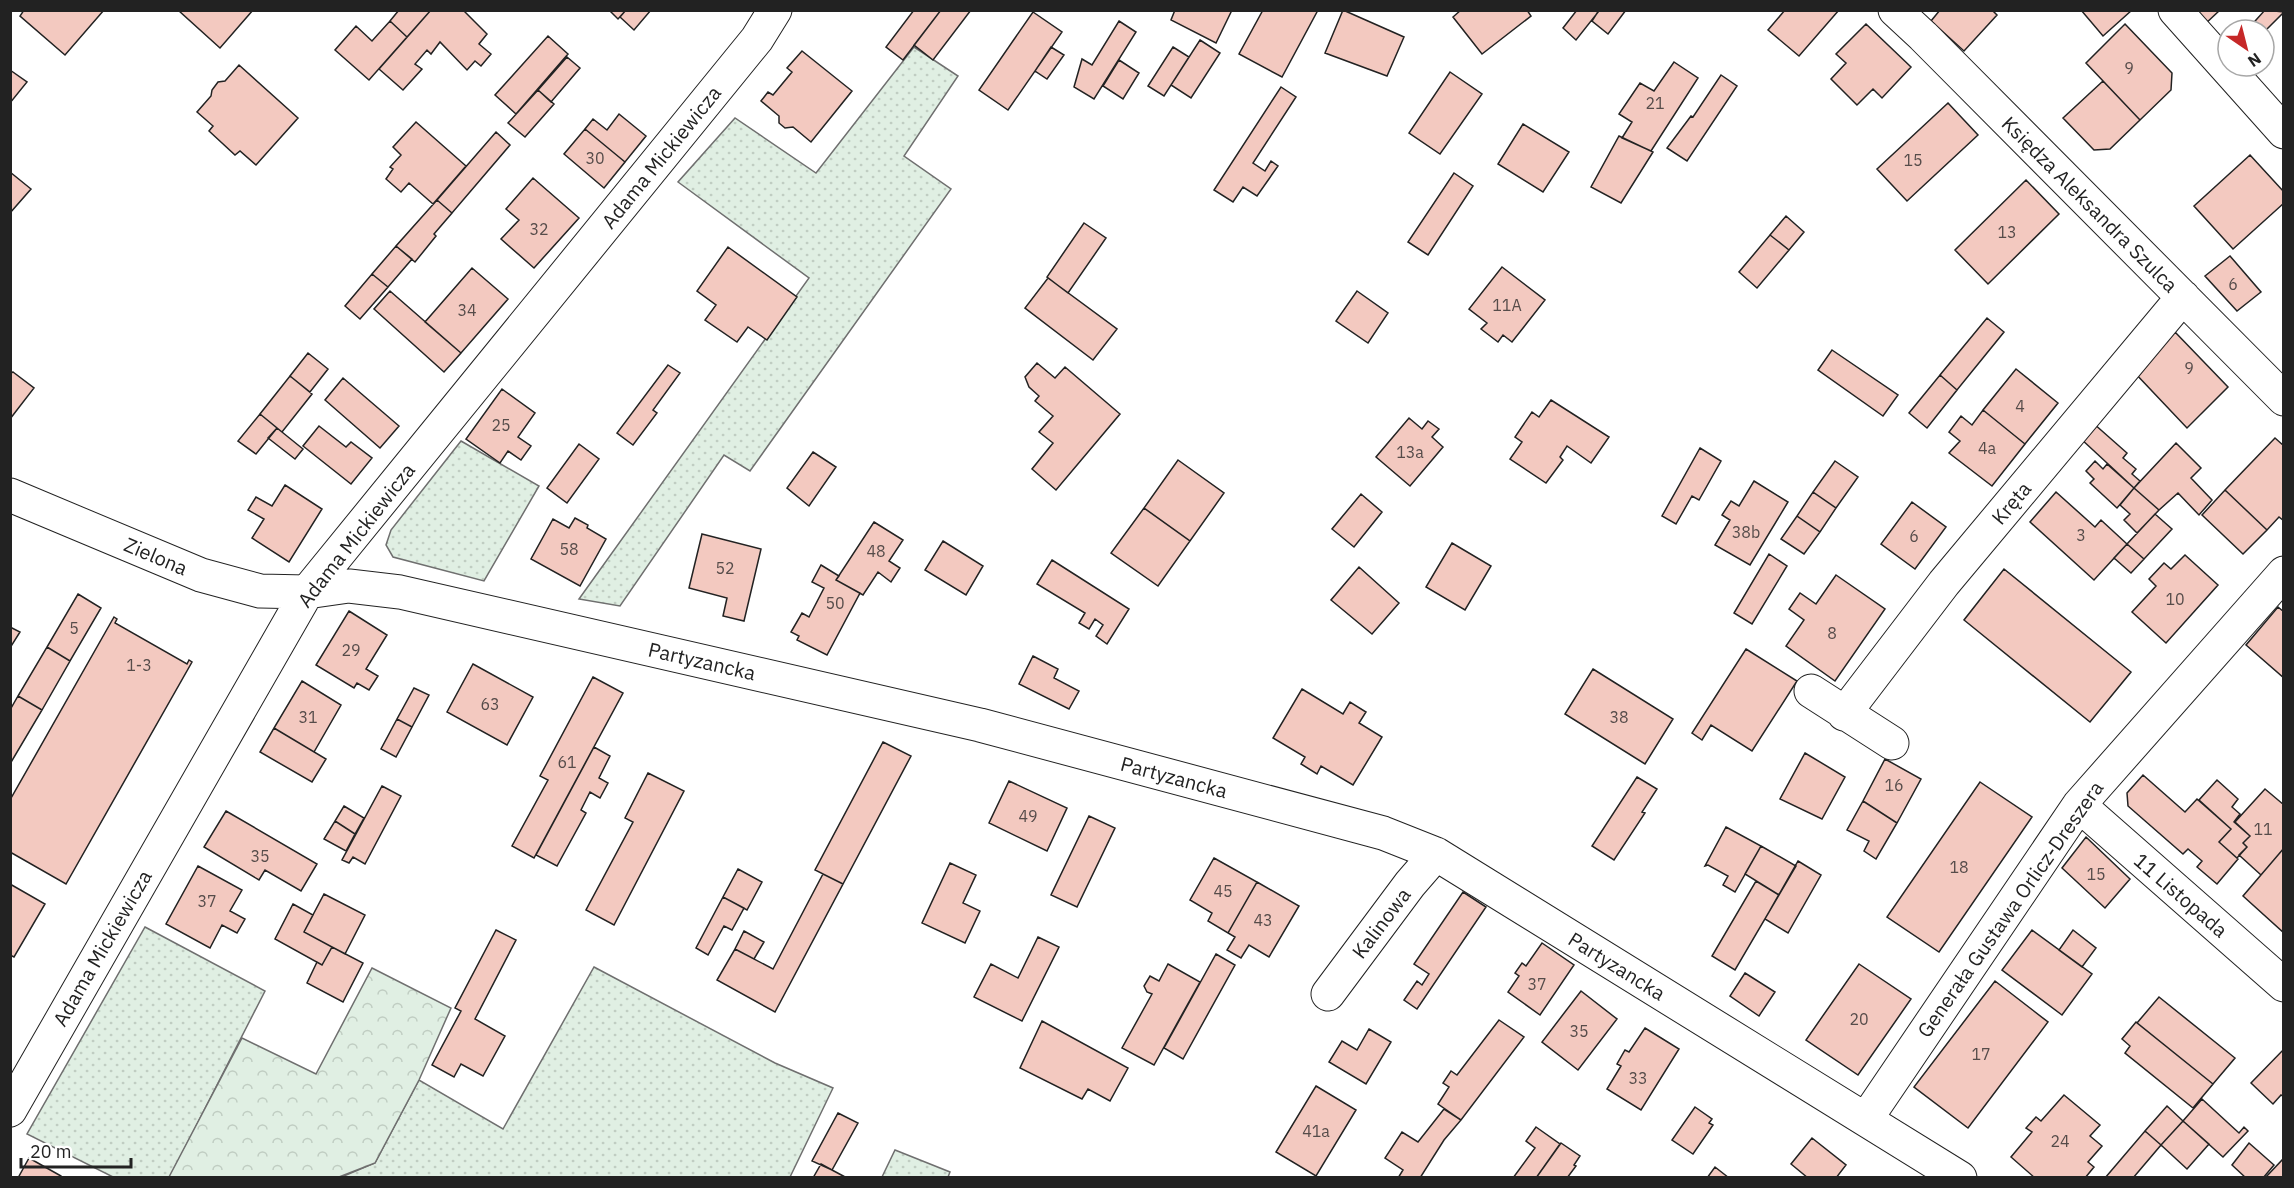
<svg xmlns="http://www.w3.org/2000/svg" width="2294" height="1188" viewBox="0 0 2294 1188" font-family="'IBM Plex Sans',sans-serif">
<defs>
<pattern id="grass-dots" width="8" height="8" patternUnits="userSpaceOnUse" patternTransform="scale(1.5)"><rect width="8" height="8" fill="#e0efe3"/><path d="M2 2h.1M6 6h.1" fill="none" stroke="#c0cdc2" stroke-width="1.8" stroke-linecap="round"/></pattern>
<pattern id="forest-crowns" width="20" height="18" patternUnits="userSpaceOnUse" patternTransform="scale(1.5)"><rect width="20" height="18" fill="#e0efe3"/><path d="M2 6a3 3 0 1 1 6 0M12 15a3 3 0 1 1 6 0" fill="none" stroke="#c0cdc2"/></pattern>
</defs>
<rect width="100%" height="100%" fill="#fff"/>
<path fill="url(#grass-dots)" stroke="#6f6f6f" stroke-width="1.5" d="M914,47L958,76L904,156L951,189L750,471L724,455L620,606L579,599L809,278L678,182L735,118L816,173Z
M461,441L539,486L484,581L393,557L386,545L391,530Z
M145,927L265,991L170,1177H113L27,1134Z
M594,967L775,1063L833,1088L790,1177L339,1178L375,1163L419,1080L503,1129Z
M895,1150L950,1172L948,1177H882Z"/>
<path fill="url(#forest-crowns)" stroke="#6f6f6f" stroke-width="1.5" d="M372,968L451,1008L419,1080L375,1163L339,1177H169L242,1038L316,1074Z"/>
<path fill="#f3c9c0" stroke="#222" stroke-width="1.5" d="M24,10H104L65,55L20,16Z
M178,10L226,11L253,10L220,48Z
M399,10H431L407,37L390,21Z
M431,10H463L487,34L479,44L491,54L481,66L475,61L467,70L440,42L431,54L427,50L415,64L422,69L403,90L379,69Z
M609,10H626L618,19Z
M626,10H651L634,30L620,17Z
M914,10H941L903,60L886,47Z
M941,10H971L933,60L914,45Z
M1175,10H1232L1216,43L1171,20Z
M1263,10H1318L1282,77L1239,54Z
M1343,10L1404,37L1387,76L1325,53Z
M1461,10H1527L1531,16L1482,54L1453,17Z
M1577,10L1599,11L1576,40L1563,28Z
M1626,10L1608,34L1592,21L1599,10Z
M1785,10H1839L1799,56L1768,30Z
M1940,10H1992L1997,15L1964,51L1931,21Z
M2081,10H2132L2103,36Z
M2198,10H2220L2203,26L2193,15Z
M2265,10L2284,12L2264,32V30H2247Z
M1033,12L1062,32L1008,110L979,90Z
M390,21L407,37L369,80L335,50L356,26L372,41Z
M1119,21L1136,32L1094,99L1074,87L1082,59L1092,65Z
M1866,24L1911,67L1882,98L1873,89L1857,105L1831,79L1846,63L1836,54Z
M2125,24L2172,73L2171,90L2140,120L2086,63Z
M548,36L568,54L516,114L495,95Z
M1200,40L1220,53L1191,98L1171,85Z
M1051,47L1064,55L1047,79L1035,71Z
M1173,47L1189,57L1164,96L1148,86Z
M802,51L852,91L811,142L793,127L785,128L779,123V116L761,101L768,92L773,95L792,72L787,68Z
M567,57L580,68L551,102L538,90Z
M1119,60L1139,73L1123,99L1103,86Z
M1674,62L1698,78L1651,151L1622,138L1632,122L1619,114L1640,83L1654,91Z
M239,65L298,118L256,165L240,151L235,155L209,131L213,126L197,112L211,96L212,90L218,82L225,81Z
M10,70L27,82L10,103Z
M1450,72L1482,94L1440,154L1409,133Z
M1721,75L1737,86L1687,161L1667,148L1691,116L1693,117Z
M2103,81L2140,120L2110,149L2094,150L2063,118Z
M1281,87L1296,97L1253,163L1265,171L1271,161L1278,166L1257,196L1243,187L1233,202L1214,190Z
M538,90L554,104L525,137L508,123Z
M1948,103L1978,135L1907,201L1877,169Z
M619,114L646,136L625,162L585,129L593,119L607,130Z
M416,122L466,166L433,204L409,183L401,192L386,179L393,169L390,167L401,155L393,147Z
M1523,124L1569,152L1543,192L1498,164Z
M585,129L625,162L604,188L564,154Z
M496,132L510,145L452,213L437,200Z
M1619,136L1653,152L1621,203L1591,187Z
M2250,155L2284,192V203L2233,249L2194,206Z
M10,172L31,189L10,213Z
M1454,173L1473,186L1428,255L1408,242Z
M533,178L579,218L534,268L501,239L519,220L506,209Z
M2026,180L2059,214L1988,284L1955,250Z
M437,200L452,213L434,234L436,236L415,262L396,246Z
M1786,216L1804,232L1789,250L1770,235Z
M1084,223L1106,238L1068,293L1047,277Z
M1770,235L1789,250L1757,288L1739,272Z
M396,246L412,259L388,287L372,274Z
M728,247L797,297L767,340L748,327L737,342L705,320L716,305L697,291Z
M2230,256L2261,292L2237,311L2205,276Z
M1502,267L1545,300L1512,342L1503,335L1498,342L1481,329L1487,323L1469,309Z
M472,268L508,299L461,353L425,322Z
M372,274L388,287L360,319L345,306Z
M1048,278L1117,329L1093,360L1025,308Z
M390,291L461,353L444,372L374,309Z
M1357,291L1388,313L1368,343L1336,321Z
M1987,318L2004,332L1957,390L1940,375Z
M2175,332L2228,387L2187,428L2134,372Z
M1832,350L1898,395L1883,416L1818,370Z
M308,353L328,369L310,392L290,376Z
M1037,363L1055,378L1065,367L1120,414L1056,490L1032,469L1053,443L1039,432L1053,416L1035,401L1039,396L1029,387L1025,377Z
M668,365L680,373L653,410L657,413L633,445L617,433Z
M2016,369L2058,403L2025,444L1983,410Z
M13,372L34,388L10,419V374Z
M1940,375L1957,390L1927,428L1909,413Z
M290,376L312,394L282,432L260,414Z
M343,378L399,426L380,448L325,400Z
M502,389L535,413L518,437L531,446L521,460L508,451L500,463L466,439Z
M1551,400L1609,437L1591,463L1567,446L1560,457L1563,460L1546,483L1510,459L1522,442L1515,437L1532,412L1539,417Z
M1983,410L2025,444L1992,486L1949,453L1960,441L1949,432L1961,416L1972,425Z
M260,414L277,428L256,454L238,441Z
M1409,418L1422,429L1428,421L1439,429L1432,437L1443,447L1410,486L1376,457Z
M2093,423L2127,453L2123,458L2136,469L2132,474L2140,481L2134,488L2080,438Z
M319,426L346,447L351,442L372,458L351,484L303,446Z
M277,428L303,449L295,459L268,438Z
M2275,438L2284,446V521L2279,517L2267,530L2225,490Z
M2176,443L2201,468L2191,478L2212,500L2199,515L2178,493L2159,510L2134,488Z
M579,444L599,459L567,503L547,488Z
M1700,448L1721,461L1699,500L1692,496L1676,524L1662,516Z
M813,452L836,467L809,506L787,488Z
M1178,460L1224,493L1190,541L1144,508Z
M1835,461L1858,477L1836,508L1813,492Z
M2095,461L2103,469L2107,464L2134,488L2117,508L2090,483L2094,479L2086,471Z
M1754,481L1788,502L1750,565L1715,545L1730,520L1722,515L1731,501L1739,506Z
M285,485L322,509L289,562L252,538L264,519L248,510L256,497L272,506Z
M2134,488L2159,510L2137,533L2124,520L2130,514L2120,505Z
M2225,490L2267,530L2243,554L2202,515Z
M1813,492L1836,508L1820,532L1797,516Z
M2056,492L2095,527L2101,520L2127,544L2094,580L2030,522Z
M1361,494L1382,512L1354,547L1332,529Z
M1912,502L1946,527L1915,569L1881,544Z
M1144,508L1190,541L1158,586L1111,553Z
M2155,514L2172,529L2144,559L2127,544Z
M1797,516L1820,532L1804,554L1781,539Z
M575,518L588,525L587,528L606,539L580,586L531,559L553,519L569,528Z
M874,522L903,540L889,561L900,568L891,582L878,572L863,595L836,580Z
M702,534L761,549L744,621L723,616L727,598L689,588Z
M943,541L983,566L966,595L925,570Z
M1452,543L1491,566L1465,610L1426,587Z
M2127,544L2144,559L2131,573L2114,558Z
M1769,554L1787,566L1752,624L1734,613Z
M2185,555L2218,585L2166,643L2132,612L2156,586L2149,579L2164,563L2171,569Z
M1052,560L1129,609L1107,644L1096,636L1103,625L1095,619L1089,629L1079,623L1085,613L1037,584Z
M821,565L839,576L836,580L860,593L827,655L797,640L799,636L791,632L802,613L809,617L824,588L812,582Z
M1359,567L1399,603L1372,634L1331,600Z
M2004,569L2131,672L2090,722L1964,620Z
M1836,575L1885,609L1835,681L1786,646L1804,620L1789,609L1800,593L1816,604Z
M78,594L101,608L70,661L47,647Z
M2278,607L2284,612V678L2246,645Z
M349,611L387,635L366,669L378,676L369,690L357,683L354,688L316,665Z
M114,617L117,619L115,623L187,664L189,660L192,662L66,884L10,852V800Z
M10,627L20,632L10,648Z
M47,647L70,661L42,710L18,696Z
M1746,649L1797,681L1752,751L1711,725L1702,740L1692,733Z
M1033,656L1058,669L1054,678L1079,691L1069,709L1019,684Z
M473,664L533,697L507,745L447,712Z
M1593,669L1673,719L1645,764L1565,714Z
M593,677L623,693L534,858L512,846L548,780L540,776Z
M302,681L341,705L314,752L274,728Z
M414,688L429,695L412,727L397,719Z
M1302,689L1343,714L1350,702L1366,712L1359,723L1382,737L1353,785L1321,766L1317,774L1301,764L1305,757L1273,738Z
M18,696L42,710L10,764V710Z
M397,719L412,727L396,757L381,749Z
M274,728L326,759L312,782L260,752Z
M883,742L911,756L843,884L815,870Z
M594,747L610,756L599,778L608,783L600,798L590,792L581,810L586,813L557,866L536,855Z
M1805,753L1845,777L1822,819L1780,799Z
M1885,759L1921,779L1897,823L1863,801Z
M648,773L684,791L614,925L586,910L633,822L625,818Z
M2143,775L2185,812L2197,799L2231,829L2219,842L2238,859L2217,884L2197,867L2202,861L2188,849L2183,854L2128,806L2127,793Z
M1637,777L1657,789L1642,812L1645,813L1614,860L1592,846Z
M2217,780L2238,799L2232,807L2240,814L2234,822L2250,836L2243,843L2247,847L2237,858L2219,842L2231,829L2199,800Z
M1009,781L1067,808L1047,851L989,823Z
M1980,782L2032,817L1939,952L1887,917Z
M382,786L401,796L365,864L353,857L349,863L342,860Z
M2265,789L2284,805V848L2261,875L2239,855L2247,847L2243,843L2250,836L2235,822Z
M1863,801L1897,823L1876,859L1864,851L1869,841L1847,830Z
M344,806L364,818L355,834L335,821Z
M226,811L317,864L301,891L265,870L259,880L204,847Z
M1089,816L1115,828L1077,907L1051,895Z
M335,821L355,834L346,851L324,839Z
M1726,827L1761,846L1735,892L1723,885L1728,876L1708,865L1705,866Z
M2086,837L2130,879L2105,908L2062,868Z
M1761,846L1796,866L1779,895L1745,874Z
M2284,848V933L2243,896Z
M1214,858L1257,882L1228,933L1208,921L1212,913L1190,900Z
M1798,861L1821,875L1788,933L1765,919Z
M950,863L976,875L963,903L980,911L965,943L922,923Z
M198,866L242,890L230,911L245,919L237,933L222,925L210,948L166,924Z
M738,869L762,882L747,910L723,897Z
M823,874L843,884L775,1012L717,980L735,949L773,969Z
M1756,881L1779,895L1735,970L1712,956Z
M1257,882L1299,906L1269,957L1249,945L1241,958L1227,950L1235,937L1228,933Z
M10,884L45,904L14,957L10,955Z
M1463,892L1486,907L1417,1009L1404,1000L1417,981L1422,985L1429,974L1414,964Z
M324,894L365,915L345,954L304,932Z
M723,897L744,908L732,930L724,926L708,955L696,948Z
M293,904L313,915L304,932L332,947L322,965L275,939Z
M496,930L516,940L475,1019L505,1036L483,1076L461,1064L454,1077L432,1065L461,1011L455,1008Z
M2032,930L2092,974L2062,1015L2002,970Z
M2073,930L2096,948L2082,967L2059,950Z
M744,931L764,942L754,959L735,949Z
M1038,937L1059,947L1022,1021L974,997L991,964L1018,978Z
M1542,943L1574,965L1540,1015L1508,992L1519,976L1515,973L1522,963L1526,966Z
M332,947L363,963L343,1002L307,983L317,962L322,965Z
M1216,954L1235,965L1183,1059L1164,1048Z
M1168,964L1200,982L1154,1065L1122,1048L1152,994L1147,992L1144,986L1150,976L1159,981Z
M1859,964L1911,999L1858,1075L1806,1040Z
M1745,973L1775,992L1759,1016L1730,996Z
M1995,981L2048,1022L1968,1128L1914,1087Z
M1581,991L1617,1019L1578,1070L1542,1042Z
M2159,997L2235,1058L2213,1084L2137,1023Z
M1499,1020L1524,1037L1461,1120L1438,1104L1449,1087L1443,1083L1451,1071L1457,1075Z
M1042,1021L1128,1068L1110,1101L1088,1089L1082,1099L1020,1068Z
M2136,1022L2213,1084L2193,1108L2125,1053L2130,1046L2122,1039Z
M1645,1028L1679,1049L1641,1110L1607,1089L1621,1066L1617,1064L1625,1050L1629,1052Z
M1369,1029L1391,1042L1366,1084L1329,1062L1342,1041L1357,1050Z
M2284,1049V1097L2281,1095L2273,1104L2251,1083Z
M1316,1086L1356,1110L1316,1176L1276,1152Z
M2064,1095L2100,1125L2090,1136L2102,1146L2088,1162L2094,1167L2085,1178H2035L2011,1157L2032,1132L2026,1128L2036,1117L2041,1121Z
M2202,1099L2239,1133L2244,1127L2248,1131L2223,1157L2183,1121Z
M2167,1106L2183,1121L2161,1145L2145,1131Z
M1695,1107L1712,1119L1709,1123L1713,1125L1693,1154L1672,1140Z
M1444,1109L1461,1120L1444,1140L1420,1178H1398L1403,1170L1385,1158L1402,1132L1418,1142Z
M838,1113L858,1123L832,1170L812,1161Z
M2183,1121L2209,1144L2187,1169L2161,1145Z
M1536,1127L1560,1144L1536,1178H1513L1535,1148L1526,1141Z
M2145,1131L2161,1145L2133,1178H2105Z
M1812,1138L1846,1165L1836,1178H1808L1791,1164Z
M1561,1143L1580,1156L1574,1165L1576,1166L1567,1178H1536Z
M2249,1143L2274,1165L2263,1178H2246L2232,1165Z
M29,1158L61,1176V1178H18Z
M2284,1158V1178H2265Z
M821,1164L832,1170L847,1178H813Z
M1715,1167L1729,1178H1707Z"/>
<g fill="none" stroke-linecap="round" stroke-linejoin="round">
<defs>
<path id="street" d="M1895,10L1923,36L2284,399
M2175,10L2284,132
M10,495L201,575L260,591L307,592L349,586L400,592L980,725L1383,833L1436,854L1960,1178
M1811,691L1892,743
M1844,714L1944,583L2183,297
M2079,805L2284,985
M1328,994L1410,884L1436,854
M10,1110L307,592L757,39L775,10
M1866,1119L2079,805L2284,573"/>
</defs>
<use href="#street" stroke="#222" stroke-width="35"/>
<use href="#street" stroke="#fff" stroke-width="33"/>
</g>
<g text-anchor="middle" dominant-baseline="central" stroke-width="4.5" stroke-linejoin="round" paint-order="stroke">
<g font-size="16" fill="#564c4a">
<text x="2129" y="68">9</text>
<text x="1655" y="103">21</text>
<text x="595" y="158">30</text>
<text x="1913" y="160">15</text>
<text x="539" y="229">32</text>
<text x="2007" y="232">13</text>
<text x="2233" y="284">6</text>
<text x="1507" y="305">11A</text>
<text x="467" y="310">34</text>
<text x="2189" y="368">9</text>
<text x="2020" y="406">4</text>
<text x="501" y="425">25</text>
<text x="1987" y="448">4a</text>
<text x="1410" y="452">13a</text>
<text x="1746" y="532">38b</text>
<text x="2081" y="535">3</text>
<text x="1914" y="536">6</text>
<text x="569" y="549">58</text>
<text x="876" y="551">48</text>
<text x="725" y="568">52</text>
<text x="2175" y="599">10</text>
<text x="835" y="603">50</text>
<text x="74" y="628">5</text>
<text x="1832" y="633">8</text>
<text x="351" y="650">29</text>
<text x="139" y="665">1-3</text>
<text x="490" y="704">63</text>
<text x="308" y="717">31</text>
<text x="1619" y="717">38</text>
<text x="567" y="762">61</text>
<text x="1894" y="785">16</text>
<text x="1028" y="816">49</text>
<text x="2263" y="829">11</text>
<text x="260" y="856">35</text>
<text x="1959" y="867">18</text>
<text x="2096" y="874">15</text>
<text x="1223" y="891">45</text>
<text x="207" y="901">37</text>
<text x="1263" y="920">43</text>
<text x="1537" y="984">37</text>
<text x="1859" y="1019">20</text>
<text x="1579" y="1031">35</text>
<text x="1981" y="1054">17</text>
<text x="1638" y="1078">33</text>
<text x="1316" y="1131">41a</text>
<text x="2060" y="1141">24</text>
</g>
<g font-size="20" fill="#222" stroke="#fff">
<text transform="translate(661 157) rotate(-51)">Adama Mickiewicza</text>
<text transform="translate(2090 204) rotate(45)">Księdza Aleksandra Szulca</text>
<text transform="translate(2011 503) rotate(-50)">Kręta</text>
<text transform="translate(356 535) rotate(-52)">Adama Mickiewicza</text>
<text transform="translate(156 556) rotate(23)">Zielona</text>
<text transform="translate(702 661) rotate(13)">Partyzancka</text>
<text transform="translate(1174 777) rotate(15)">Partyzancka</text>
<text transform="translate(2181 895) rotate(41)">11 Listopada</text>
<text transform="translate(2010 909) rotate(-55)">Generała Gustawa Orlicz-Dreszera</text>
<text transform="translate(1381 923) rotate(-53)">Kalinowa</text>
<text transform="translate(102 948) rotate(-60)">Adama Mickiewicza</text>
<text transform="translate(1617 966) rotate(32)">Partyzancka</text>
</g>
</g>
<rect width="2294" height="1188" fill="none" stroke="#222222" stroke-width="24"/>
<g transform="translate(2246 48) rotate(145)"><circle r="28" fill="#ffffff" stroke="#a7a7a7" stroke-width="1.5"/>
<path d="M0-4.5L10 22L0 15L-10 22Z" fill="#c62828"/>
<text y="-9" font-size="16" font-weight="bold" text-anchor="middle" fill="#222222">N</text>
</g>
<path d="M21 1158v9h110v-9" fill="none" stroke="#222222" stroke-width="3"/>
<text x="30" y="1158" font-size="18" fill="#222222" stroke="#ffffff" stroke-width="4.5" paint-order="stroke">20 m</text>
</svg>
